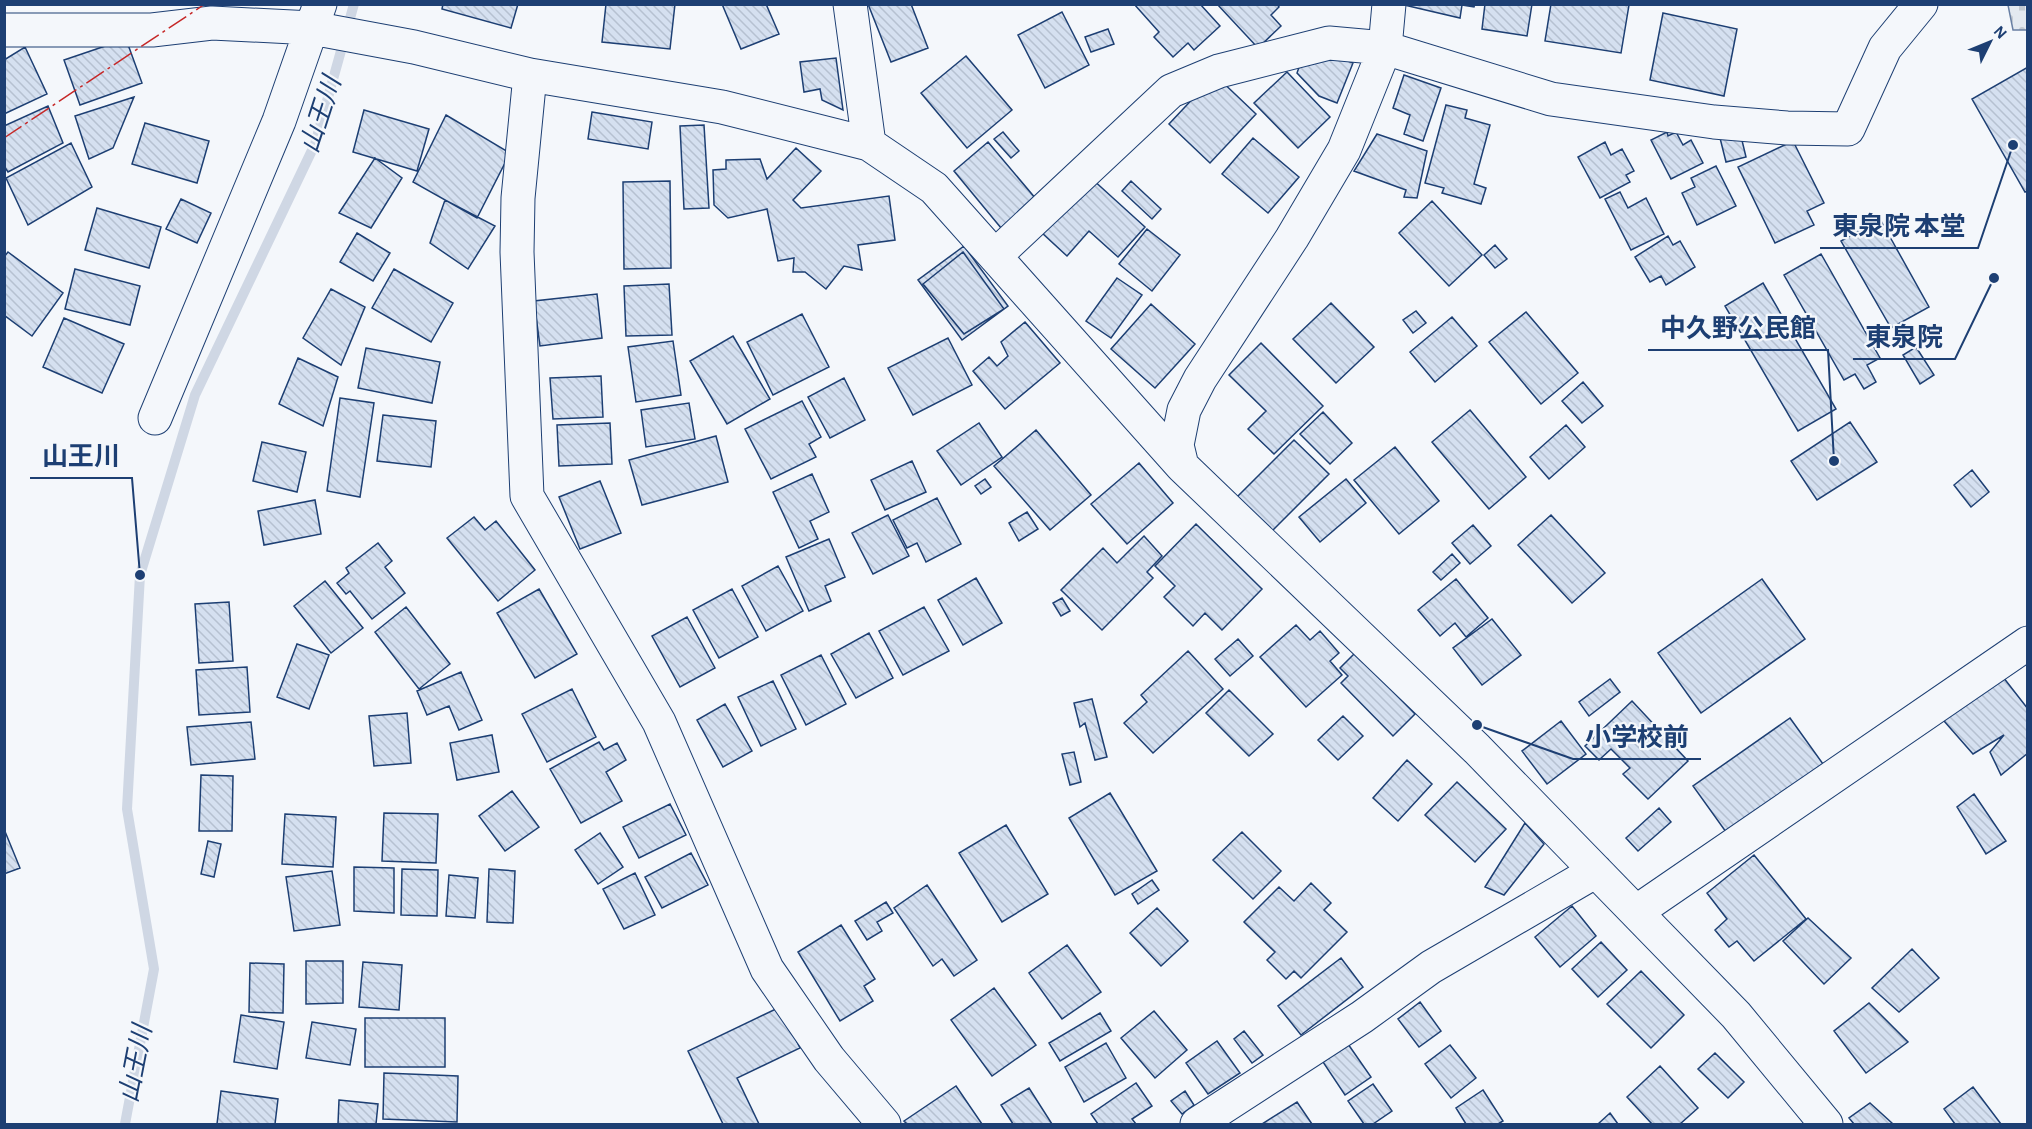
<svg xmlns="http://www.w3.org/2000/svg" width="2032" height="1129" viewBox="0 0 2032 1129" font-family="'Alegreya Sans','Noto Sans JP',sans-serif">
<defs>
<pattern id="cemetery-stones" width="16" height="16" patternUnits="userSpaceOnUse" patternTransform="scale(1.5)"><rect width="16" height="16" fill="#e3e9f0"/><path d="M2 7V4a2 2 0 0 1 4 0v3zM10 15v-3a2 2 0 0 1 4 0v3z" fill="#c2c9d1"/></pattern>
<pattern id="building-back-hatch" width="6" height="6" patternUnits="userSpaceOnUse" patternTransform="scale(1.5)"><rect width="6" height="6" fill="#d5e0f0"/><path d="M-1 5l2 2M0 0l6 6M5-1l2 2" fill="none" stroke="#b6c1d1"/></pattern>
</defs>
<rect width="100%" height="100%" fill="#f4f7fb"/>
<path fill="url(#cemetery-stones)" stroke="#687fa3" stroke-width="1.5" d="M2008,5H2027V30H2013Z"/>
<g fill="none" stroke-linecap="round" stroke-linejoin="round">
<path stroke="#cfd7e4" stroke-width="10" d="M125,1124L154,969L127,809L140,575L195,395L315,144L354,4"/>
</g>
<path fill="url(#building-back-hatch)" stroke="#1d3f73" stroke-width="1.5" d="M443,4H518L511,28L442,9Z
M606,4H675L670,49L602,42Z
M722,4H766L779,34L741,49Z
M868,4H911L928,48L891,62Z
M1134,4H1200L1220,26L1194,50L1188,43L1173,57L1154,37L1159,32Z
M1217,4H1277L1279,7L1271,15L1281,26L1258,48Z
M1400,4H1475L1474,7L1462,5L1460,18Z
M1485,4H1532L1527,36L1482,29Z
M1551,4L1629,5L1621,53L1545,41Z
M1062,12L1089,65L1045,88L1018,35Z
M1663,13L1737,29L1724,96L1650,80Z
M1108,29L1114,44L1091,52L1085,37Z
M126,39L142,83L80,105L64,60Z
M25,47L47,94L4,114V60Z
M1317,48L1353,63L1337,103L1319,96L1297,73L1303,56Z
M966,56L1012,110L967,148L921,93Z
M836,58L843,110L822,100L820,89L804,92L800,62Z
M2028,67V191L2025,192L1972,99Z
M1287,72L1330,117L1298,148L1254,103Z
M1215,75L1256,114L1210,163L1169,124Z
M1404,75L1441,88L1423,141L1404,134L1410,115L1393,108Z
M134,97L113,148L89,159L75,116Z
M1446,105L1467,110L1465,118L1490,125L1474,184L1486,188L1481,204L1442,193L1444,188L1425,183Z
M48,106L63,143L8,172L4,166V126Z
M364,110L429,129L417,171L353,152Z
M592,112L652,122L648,149L588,139Z
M446,115L510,153L477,218L413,182Z
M145,123L209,141L197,183L132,164Z
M704,125L709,208L684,209L680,126Z
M1739,128L1746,157L1726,162L1719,134Z
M1003,132L1019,151L1011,158L994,139Z
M1667,132L1668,136L1676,132L1683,145L1691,140L1703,163L1671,179L1651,140Z
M1377,134L1427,151L1417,198L1404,197L1406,190L1354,171Z
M1253,138L1299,177L1268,213L1222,174Z
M1793,141L1824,203L1807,211L1814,225L1775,243L1738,167Z
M988,142L1036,199L1001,228L954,171Z
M1605,142L1611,155L1622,149L1634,171L1626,175L1630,182L1600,198L1578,157Z
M71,143L92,187L28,225L6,178Z
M796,148L821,171L793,200L801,208L889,196L895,240L858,245L862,270L844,266L826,289L805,272H793L794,258L778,261L767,209L728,218L714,205L713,170L726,169V160L760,159L767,179Z
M375,158L402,178L371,228L339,213Z
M1716,166L1736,206L1697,225L1682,193L1695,187L1691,178Z
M1091,178L1145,227L1118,257L1089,231L1067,256L1042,233Z
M670,181L671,268L624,269L623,182Z
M1131,181L1161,209L1152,219L1122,191Z
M1620,192L1628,208L1646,198L1664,234L1631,250L1605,199Z
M181,199L211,213L197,243L166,229Z
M445,200L495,226L468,269L430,243Z
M1432,201L1482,255L1449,286L1399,233Z
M97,208L161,227L149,268L85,250Z
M1880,219L1929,307L1891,328L1841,241Z
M1147,229L1180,255L1152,291L1119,264Z
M357,233L390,253L373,281L340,262Z
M1668,236L1673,245L1680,241L1695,267L1666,285L1661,276L1650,282L1635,257Z
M1495,245L1507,259L1495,268L1484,255Z
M964,246L1008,306L962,340L918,280Z
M8,252L63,293L32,336L4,315V257Z
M963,252L1004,309L964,334L923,284Z
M1821,254L1880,358L1867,365L1876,382L1864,389L1855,374L1844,380L1784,275Z
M75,269L140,286L130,325L65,309Z
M394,269L453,303L431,342L372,308Z
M1117,278L1142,295L1111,338L1086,321Z
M1763,283L1836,409L1798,431L1725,306Z
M669,284L672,335L626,336L624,286Z
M331,289L365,307L341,365L303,338Z
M597,294L602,338L540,346L534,301Z
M1331,303L1374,347L1336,383L1293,339Z
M1151,304L1195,344L1155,388L1111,349Z
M1416,311L1426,323L1413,333L1403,320Z
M1526,312L1578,373L1541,404L1489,342Z
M802,314L829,367L773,395L747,342Z
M1452,317L1477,346L1435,382L1410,352Z
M64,318L124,344L102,393L43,367Z
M1025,322L1060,363L1005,409L973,371L989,357L997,366L1008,356L1001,342Z
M733,336L770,399L727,424L690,361Z
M948,338L972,385L913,415L888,368Z
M673,341L681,395L636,402L628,347Z
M1261,343L1323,406L1274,454L1248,429L1266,411L1229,375Z
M1916,347L1934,375L1920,384L1903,355Z
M366,348L440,362L432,403L358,388Z
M298,358L338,377L323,426L279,404Z
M601,376L603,417L553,419L550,378Z
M844,378L865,420L830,438L808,397Z
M1583,382L1603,406L1582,423L1562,401Z
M340,398L374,403L360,497L327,491Z
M802,401L821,437L809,444L816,457L771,479L745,429Z
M689,403L695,439L646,447L641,410Z
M1470,410L1526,477L1489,509L1432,442Z
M1323,412L1352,443L1330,464L1300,434Z
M383,415L436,421L431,467L377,461Z
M1850,422L1877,462L1817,500L1791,461Z
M610,423L612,464L559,466L557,425Z
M979,423L1002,457L961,485L937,451Z
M1566,425L1585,447L1549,479L1530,457Z
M1036,430L1091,495L1050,530L994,466Z
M716,436L728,482L642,505L629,460Z
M1294,440L1329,474L1269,534L1234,500Z
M262,442L306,452L297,492L253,481Z
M1395,447L1439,501L1399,534L1354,480Z
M912,461L926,492L885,510L871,480Z
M1139,463L1173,503L1127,544L1091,504Z
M1972,470L1989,492L1971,507L1954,485Z
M812,474L829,512L810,521L818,539L799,548L773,492Z
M985,479L991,487L981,494L975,486Z
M1346,479L1366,503L1320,542L1299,517Z
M600,481L621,533L580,549L559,497Z
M937,498L961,544L926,562L917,543L907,548L893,520Z
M315,500L321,534L264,545L258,511Z
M1027,512L1038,529L1019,541L1009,523Z
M888,515L909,556L873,574L852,533Z
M1551,515L1605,573L1572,603L1518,545Z
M474,517L485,530L496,521L535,570L498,601L447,538Z
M1196,524L1262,589L1222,630L1205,613L1193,626L1164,597L1175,586L1155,566Z
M1473,525L1491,546L1470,564L1452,543Z
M1144,536L1162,556L1147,572L1153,578L1102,630L1061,590L1103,548L1117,563Z
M829,539L845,577L825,586L831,601L809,611L786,557Z
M378,543L392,561L385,567L405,593L372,619L350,591L346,594L337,583L349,573L346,568Z
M1452,554L1460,563L1441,580L1433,572Z
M778,566L803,611L766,631L742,586Z
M976,578L1002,623L963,645L938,600Z
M1456,579L1488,618L1466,637L1455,623L1440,636L1418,610Z
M1762,579L1805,639L1701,713L1658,653Z
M325,581L363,628L331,653L294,606Z
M539,589L577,654L535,678L497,613Z
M732,589L758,637L719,658L693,610Z
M1062,598L1070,611L1061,616L1053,603Z
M229,602L233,661L199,663L195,604Z
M406,607L450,664L419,689L375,632Z
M924,607L949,651L903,675L879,631Z
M687,617L715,668L680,687L652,636Z
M1492,619L1521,655L1482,685L1453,648Z
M1296,625L1310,640L1320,631L1339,653L1330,661L1342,675L1306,707L1260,657Z
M869,633L893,678L856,698L831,654Z
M1238,639L1253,656L1230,676L1215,659Z
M297,644L329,655L309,709L277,697Z
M1188,651L1223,689L1153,753L1124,723L1147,702L1141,695Z
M1355,653L1415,714L1393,736L1341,683L1348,676L1340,668Z
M821,655L846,704L806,725L781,675Z
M247,667L250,712L199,715L196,670Z
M461,672L482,720L459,730L449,706L427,715L417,691Z
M2003,677L2028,709V753L2001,775L1990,752L2004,735L1973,754L1937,713Z
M1610,679L1620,692L1589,716L1579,702Z
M773,681L796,729L761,746L738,697Z
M572,689L596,737L547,762L522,714Z
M1229,690L1273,734L1249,756L1206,713Z
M1092,699L1107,757L1095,760L1085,723L1080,727L1074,703Z
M1632,701L1688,761L1648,799L1623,774L1630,768L1611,749L1599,760L1585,746Z
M725,704L752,751L723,767L697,720Z
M407,713L411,763L374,766L369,716Z
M1343,716L1363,736L1338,760L1318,740Z
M1790,718L1823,764L1726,832L1693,786Z
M1561,721L1586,754L1547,784L1522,751Z
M251,722L255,759L191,765L187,727Z
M492,735L499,772L457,780L450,743Z
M599,742L604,750L617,743L626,760L606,772L622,801L581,823L550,769Z
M1074,752L1081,782L1070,785L1062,754Z
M1407,760L1432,784L1398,821L1373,798Z
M201,775L233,776L232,831H199Z
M1457,782L1506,829L1475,862L1425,815Z
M512,791L539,827L505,851L479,816Z
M1110,793L1157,871L1115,895L1069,818Z
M1974,794L2006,841L1986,854L1957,807Z
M670,804L686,835L639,858L623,827Z
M1659,808L1671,822L1638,851L1626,838Z
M384,813L438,814L436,863L382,861Z
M285,814L336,817L333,867L282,864Z
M1525,823L1544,844L1504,895L1485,887Z
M1006,825L1048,894L1002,922L959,853Z
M4,829L20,868L4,874Z
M1242,832L1281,871L1253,899L1213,860Z
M600,833L623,867L598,884L575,850Z
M208,841L221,844L214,877L201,874Z
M691,853L708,885L662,908L645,877Z
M1754,855L1806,919L1754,961L1737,941L1729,947L1715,930L1727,919L1707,893Z
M354,867L394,868V913L354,911Z
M402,869L438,870L437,916L401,915Z
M489,869L515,871L513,923L487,922Z
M332,871L340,925L294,931L286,877Z
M635,873L655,915L624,929L603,889Z
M449,875L478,878L475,918L446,916Z
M1152,880L1159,890L1138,904L1132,894Z
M1311,883L1331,903L1324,910L1347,932L1301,978L1294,971L1286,979L1267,960L1275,952L1244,922L1279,887L1294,901Z
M927,885L977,960L954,976L942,959L933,966L894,908Z
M886,902L893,913L877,922L882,931L867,940L855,921Z
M1572,906L1596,936L1560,967L1535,937Z
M1157,908L1188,941L1161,966L1130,933Z
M1808,918L1851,958L1824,984L1783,941Z
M841,925L875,979L864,986L873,1001L840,1021L798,952Z
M1601,942L1627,970L1598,997L1572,969Z
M1067,945L1101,992L1062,1019L1029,973Z
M1912,949L1939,978L1899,1012L1872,988Z
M1341,958L1363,987L1301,1035L1278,1006Z
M306,961H343V1003L306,1004Z
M363,962L402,965L399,1010L359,1007Z
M250,963L284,964L283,1013L249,1012Z
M1641,971L1684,1015L1651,1048L1607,1004Z
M994,988L1036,1045L992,1076L951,1020Z
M1420,1002L1441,1031L1419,1047L1398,1019Z
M1869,1003L1908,1042L1866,1073L1834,1031Z
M780,1007L800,1048L737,1078L759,1124H723L688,1051Z
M1154,1011L1187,1050L1155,1078L1121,1038Z
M1100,1013L1111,1031L1060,1061L1049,1043Z
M241,1015L284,1022L277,1069L234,1062Z
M365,1018H445V1067H365Z
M312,1022L356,1029L350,1065L306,1058Z
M1244,1031L1263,1055L1252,1063L1234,1039Z
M1217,1041L1240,1073L1208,1094L1186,1063Z
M1106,1043L1126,1078L1084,1102L1065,1067Z
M1348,1044L1371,1077L1345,1095L1323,1062Z
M1450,1045L1476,1078L1451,1098L1425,1064Z
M1715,1053L1744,1082L1728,1098L1698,1069Z
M1660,1066L1698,1108L1680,1124H1652L1627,1097Z
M384,1073L458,1076L457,1122L383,1119Z
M1136,1083L1152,1106L1132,1119L1136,1124H1098L1091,1114Z
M1373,1084L1392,1111L1373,1124H1364L1348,1101Z
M956,1086L982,1124H907L904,1121Z
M1973,1087L2001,1124H1955L1944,1109Z
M1029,1088L1052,1124H1013L1001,1105Z
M1483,1090L1503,1121L1498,1124H1466L1456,1108Z
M221,1091L278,1099L275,1124H217Z
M1185,1091L1194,1105L1182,1114L1171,1101Z
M339,1100L378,1104L376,1124H338Z
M1297,1102L1312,1124H1262Z
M1870,1103L1893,1124H1854L1849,1118Z
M1610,1113L1618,1124H1598Z"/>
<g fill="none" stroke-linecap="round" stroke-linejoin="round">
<defs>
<path id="minor" d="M850,4L869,144
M1389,4L1385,48L1344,150L1292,238L1200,379L1184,410L1177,445L1182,466L1477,749L1736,1015L1826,1124
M4,30H152L212,23L312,28L414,47L530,75L722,107L869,144L934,188L1182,466
M530,75L518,198L517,252L527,496L659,722L767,969L829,1059L884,1124
M995,256L1171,91L1219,71L1329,43L1385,48L1551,99L1714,122L1787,128L1848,129L1885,48L1921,4
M155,418L279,121L320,4
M1636,912L2028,643
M1197,1124L1362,1017L1431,967L1596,871"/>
</defs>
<use href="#minor" stroke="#1d3f73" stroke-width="35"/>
<use href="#minor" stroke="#f4f7fb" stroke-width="33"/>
<path stroke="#c62828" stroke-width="1.5" stroke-dasharray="21 4.5 3 4.5" stroke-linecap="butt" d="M4,138L205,4"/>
</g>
<g text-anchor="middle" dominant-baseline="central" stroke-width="4.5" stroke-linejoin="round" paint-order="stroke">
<g font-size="26" font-style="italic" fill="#1d3f73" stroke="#f4f7fb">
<text transform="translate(321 115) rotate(-72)">山王川</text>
<text transform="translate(136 1064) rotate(-79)">山王川</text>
</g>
</g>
<path fill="none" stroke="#1d3f73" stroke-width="2" d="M2013 145L1978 248H1820M1834 461L1828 350H1648M1994 278L1955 359H1853M140 575L132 478H30M1477 725L1573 759H1701"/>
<g fill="#1d3f73" stroke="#f4f7fb" stroke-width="2">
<circle cx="2013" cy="145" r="6"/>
<circle cx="1834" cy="461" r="6"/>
<circle cx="1994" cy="278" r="6"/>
<circle cx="140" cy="575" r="6"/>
<circle cx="1477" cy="725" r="6"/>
</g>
<g font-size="26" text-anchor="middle" font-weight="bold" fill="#1d3f73" stroke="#f4f7fb" stroke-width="4.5" stroke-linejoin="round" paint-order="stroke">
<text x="1899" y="235">東泉院 本堂</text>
<text x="1738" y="337">中久野公民館</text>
<text x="1904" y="346">東泉院</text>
<text x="81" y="465">山王川</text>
<text x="1637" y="746">小学校前</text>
</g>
<rect width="2032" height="1129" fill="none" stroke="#1d3f73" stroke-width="12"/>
<g transform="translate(1990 42) rotate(47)" stroke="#f4f7fb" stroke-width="4.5" paint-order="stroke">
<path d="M0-4.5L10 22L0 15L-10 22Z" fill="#1d3f73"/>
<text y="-9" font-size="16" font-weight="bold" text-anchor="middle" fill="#1d3f73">N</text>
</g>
</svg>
